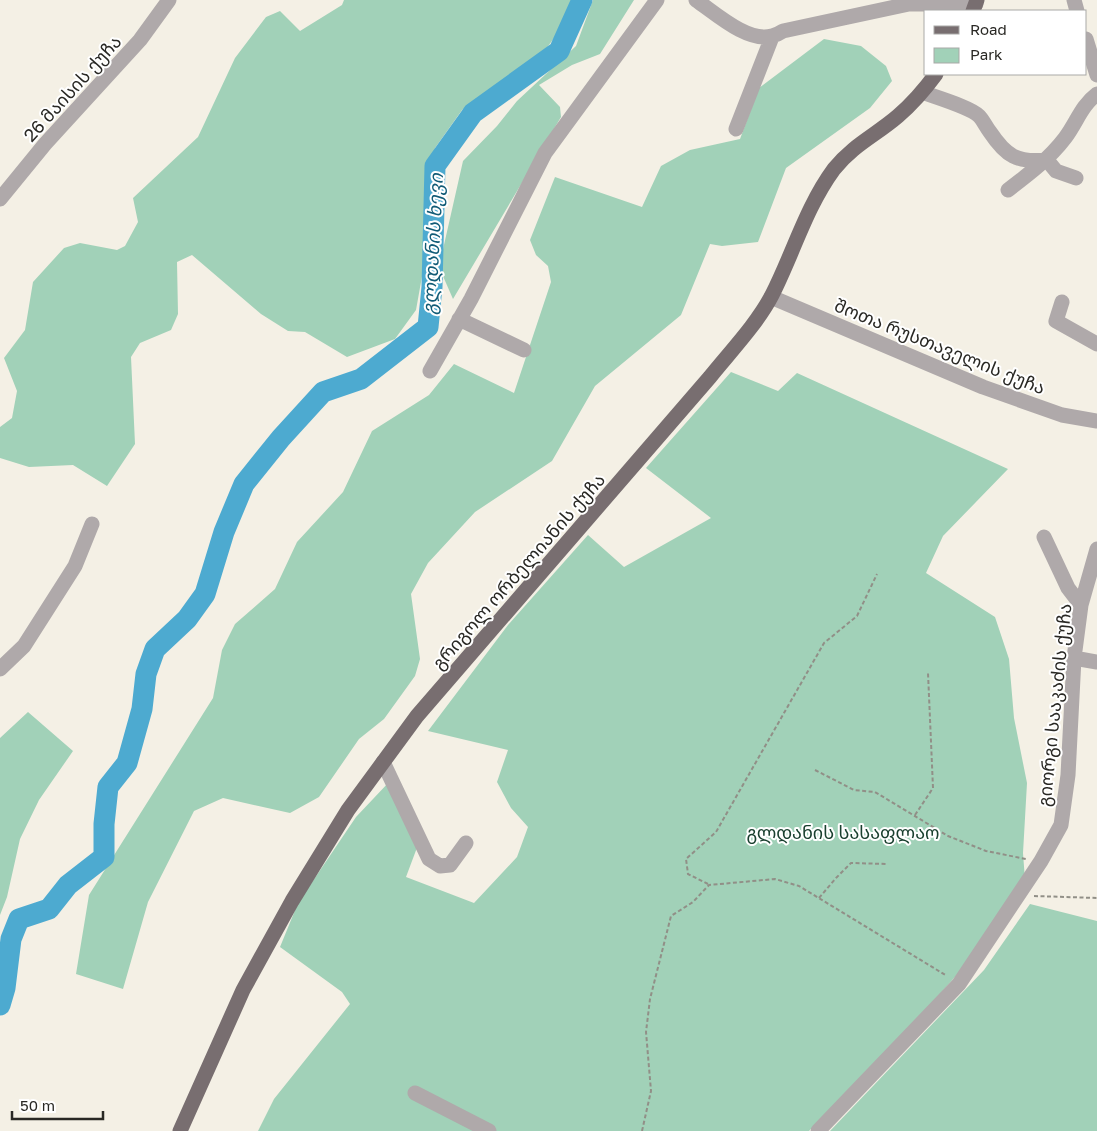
<svg xmlns="http://www.w3.org/2000/svg" width="1097" height="1131" viewBox="0 0 1097 1131" font-family="'Golos Text','Noto Sans Georgian',sans-serif">
<rect width="100%" height="100%" fill="#f4f0e5"/>
<path fill="#a1d1b8" d="M344,0H578L572,13L546,49L462,110L435,148L427,193L426,254L416,310L395,339L347,357L305,332L288,331L261,314L192,255L177,262L178,314L171,330L140,343L131,357L135,444L107,486L73,465L29,467L0,458V427L12,418L17,391L4,358L25,330L33,282L64,248L80,243L117,250L125,246L138,222L133,198L198,137L235,58L266,17L280,11L300,31L342,5Z
M593,0H634L600,54L572,65L539,85L560,107L561,117L453,299L439,267L463,161L497,126L517,101L576,46Z
M824,39L861,46L886,66L892,81L870,108L786,168L758,242L722,246L710,244L681,315L595,386L552,461L475,512L428,563L411,594L420,659L415,676L384,719L359,739L319,797L290,813L223,798L194,811L148,902L123,989L76,974L89,895L213,698L222,650L235,624L275,589L297,542L343,492L372,431L429,395L454,364L514,393L551,282L548,266L536,255L530,240L555,177L642,207L661,166L690,150L740,139L759,88Z
M731,372L778,391L797,373L1008,469L943,536L926,573L995,617L1009,659L1014,718L1027,783L1023,853L1025,880L962,969L909,1029L809,1131H258L274,1099L350,1004L342,992L280,947L298,903L356,817L390,781L418,845L406,877L474,903L517,857L528,827L511,808L497,782L508,750L428,731L508,625L588,535L624,567L711,518L646,468Z
M28,712L73,751L39,800L20,839L7,897L0,915V738Z
M1030,904L1097,921V1131H830L984,970Z"/>
<g fill="none" stroke-linecap="round" stroke-linejoin="round">
<path stroke="#4daad0" stroke-width="21" d="M0,1005L5,988L11,939L19,919L49,909L68,885L104,857V824L108,787L127,763L142,709L146,674L155,649L187,619L205,594L224,532L244,484L281,438L323,392L361,379L428,327L432,287L435,166L473,113L559,51L582,0"/>
<path stroke="#918f87" stroke-width="2" stroke-dasharray="4 2.5" stroke-linecap="butt" d="M815,770L854,790L875,792L948,836L986,851L1026,859
M915,815L933,788L928,673
M708,884L688,874L686,859L716,832L824,643L857,616L877,574
M1034,896L1097,898
M819,898L836,878L851,863L888,864
M642,1131L651,1091L646,1032L650,999L671,916L693,902L709,885L775,879L799,886L947,976"/>
<path stroke="#afa9aa" stroke-width="15" d="M696,0C715,13 748,43 772,36C776,35 780,33 783,31L909,4H976
M1074,0L1077,11
M1086,39L1097,75
M922,92C935,97 970,107 979,116C983,120 986,127 990,132C1006,156 1017,163 1047,160L1056,171L1076,178
M736,129L772,37
M1008,190C1029,174 1049,159 1065,138C1077,122 1081,106 1097,94
M0,199L45,144L140,40L169,0
M771,297L983,387L1062,415L1097,421
M1062,302L1056,321L1097,344
M459,319L524,350
M430,371L471,299L545,153L657,0
M1044,537L1068,588L1081,605
M1074,658L1097,662
M0,669L24,646L75,566L92,524
M383,762L429,859L440,866L450,865L466,843
M415,1093L489,1131
M818,1131L959,984L1041,861L1061,825L1068,775L1074,658L1081,605L1097,549"/>
<path stroke="#786e70" stroke-width="15" d="M973,11L977,0
M180,1131L243,990L292,901L348,810L417,716L710,377C730,352 757,324 772,295C793,254 806,207 834,169C853,145 876,135 898,116C912,104 925,89 936,74"/>
</g>
<g text-anchor="middle" dominant-baseline="central" stroke-width="4" stroke-linejoin="round" paint-order="stroke">
<g font-size="18" fill="#292824" stroke="#fff">
<text transform="translate(72 88) rotate(-48)">26 მაისის ქუჩა</text>
<text transform="translate(940 346) rotate(22)">შოთა რუსთაველის ქუჩა</text>
<text transform="translate(518 571) rotate(-49)">გრიგოლ ორბელიანის ქუჩა</text>
<text transform="translate(1054 705) rotate(-84)">გიორგი სააკაძის ქუჩა</text>
</g>
<g font-size="18" fill="#1a402f" stroke="#fff">
<text x="843" y="832">გლდანის სასაფლაო</text>
</g>
<g font-size="19" font-style="italic" fill="#115b76" stroke="#fff">
<text transform="translate(432 244) rotate(-87)">გლდანის ხევი</text>
</g>
</g>
<rect x="924" y="10" width="162" height="65" fill="#ffffff" stroke="#a9a9a7"/>
<rect x="934" y="26" width="25" height="8" fill="#786e70" stroke="#a9a9a7"/>
<text x="970" y="35" font-size="15" fill="#292824">Road</text>
<rect x="934" y="48" width="25" height="15" fill="#a1d1b8" stroke="#a9a9a7"/>
<text x="970" y="60" font-size="15" fill="#292824">Park</text>
<path d="M12 1111v8h91v-8" fill="none" stroke="#292824" stroke-width="2.5"/>
<text x="20" y="1111" font-size="15" fill="#292824" stroke="#ffffff" stroke-width="4" paint-order="stroke">50 m</text>
</svg>
